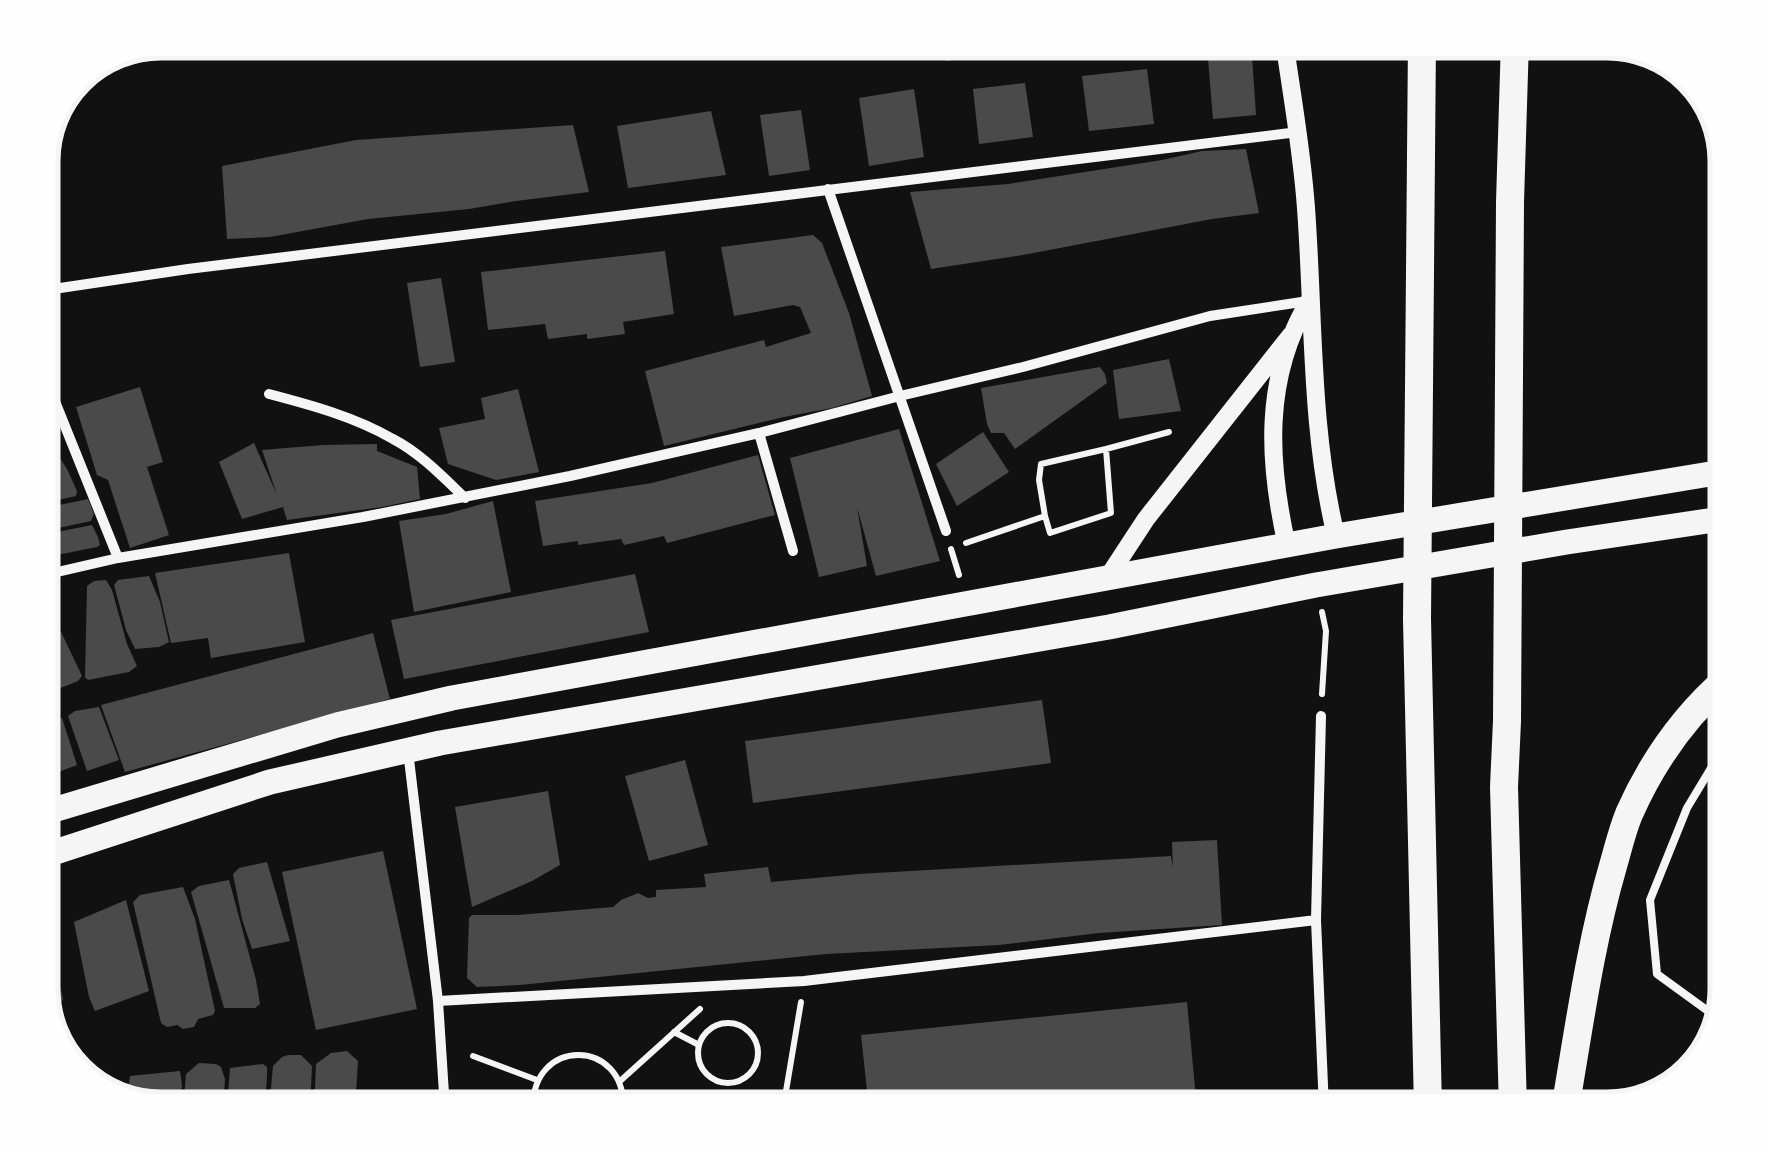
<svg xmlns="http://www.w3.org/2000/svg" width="1768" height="1149" viewBox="0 0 1768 1149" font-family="'IBM Plex Serif',serif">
<rect width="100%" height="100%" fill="#111"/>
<path fill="#4a4a4a" d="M943,40H1057V42L947,61Z
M1252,56L1256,115L1213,119L1208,59Z
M1147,69L1154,124L1089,131L1082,76Z
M1025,83L1033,137L979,144L973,89Z
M914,89L924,157L869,166L859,98Z
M801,110L810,170L769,176L760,115Z
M711,111L726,175L628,188L617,126Z
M573,125L589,192L516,201L469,209L368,219L270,237L227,239L222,166L356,140Z
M1246,149L1259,213L1212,219L1023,255L931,269L910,192L1008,184L1162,160L1202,151Z
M813,235L822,243L849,313L872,396L832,408L784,417L664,446L645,371L764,340L766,347L811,333L800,307L793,305L734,316L721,247Z
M665,251L674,314L623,322L625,334L587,339V334L548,339L545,324L488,330L481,272Z
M441,278L455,362L420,367L407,283Z
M1169,359L1181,411L1119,419L1113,370Z
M1100,367L1105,374L1107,383L1015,449L1004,433H991L987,424L981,388Z
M140,387L163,462L147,467L169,535L130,548L108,480L97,475L76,407Z
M518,389L539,472L496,480L448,464L439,428L485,419L481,398Z
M40,390L50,410L40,417Z
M44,421L52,444L40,449V422Z
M899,429L940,561L876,576L857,507L867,566L819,577L790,458Z
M983,432L1009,472L957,506L936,464Z
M254,443L277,495L262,450L323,445L377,444V451L417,467L420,499L382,507L287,520L283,507L242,519L219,462Z
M54,449L67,469L77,491L76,496L40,504V454Z
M758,455L775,515L667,543L664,536L624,545L621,539L578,545V541L543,546L535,501L652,483Z
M88,499L94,514L91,521L40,532V509Z
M493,501L511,592L414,612L399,521L446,514Z
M92,525L98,537L100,545L97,547L47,557L40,546V537L47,534Z
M289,553L305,642L211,658L208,638L171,643L155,573Z
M635,574L649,632L404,679L391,620Z
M149,576L160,602L169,642L159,647L135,649L126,630L114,585L118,580Z
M106,580L112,590L127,644L137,666L129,672L88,680L85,677L87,586L94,581Z
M43,594L82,676L78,681L58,689L54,688L40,657V595Z
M373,633L390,699L125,772L101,705Z
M1042,700L1051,763L753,803L745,741Z
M99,707L119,760L87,771L68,716L75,711Z
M62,718L77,765L45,777L40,761V728Z
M685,760L708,845L649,861L625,776Z
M548,791L560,865L532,881L472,907L455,807Z
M1728,808V834L1715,824Z
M1217,840L1222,925L1099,933L999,945L826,954L520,985L477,987L467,978L469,918L472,915H518L613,907L621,900L638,893L648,898L656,897V890L706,887L704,874L768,867L771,882L859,874L1171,856L1173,868L1172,842Z
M383,851L417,1009L316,1030L282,872Z
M267,862L290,941L252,949L242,919L233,874L239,868Z
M229,880L256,980L260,1004L255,1008H224L191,892L199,886Z
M183,887L195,919L215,1011L213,1015L198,1019L194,1027L183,1029L177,1025L167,1027L161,1023L133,902L140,895Z
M126,900L149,991L95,1011L89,997L74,922Z
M40,920L47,931L63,999L60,1004L44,1009L40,995Z
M1187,1002L1197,1109H1096L1094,1091H1085L1087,1109H869L861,1035Z
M347,1051L358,1061L355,1109H314L316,1064L331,1053Z
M288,1055H301L312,1066L310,1109H269L273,1066L282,1057Z
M199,1063L216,1064L221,1067L225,1079L223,1109H183L186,1074Z
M263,1064L267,1067V1076L265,1109H227L230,1068Z
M77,1070L104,1075L107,1078V1093L94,1089Z
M180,1071L182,1085L179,1109H161L127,1099L130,1076Z"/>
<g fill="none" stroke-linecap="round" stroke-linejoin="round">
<path stroke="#f5f5f5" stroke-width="6" d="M1045,516L1039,480L1041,464L1106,449
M966,543L1045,516L1050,533L1111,513L1106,449L1169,432
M951,549L959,575
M1322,612L1326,631L1322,694
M698 1053a30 30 0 1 1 60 0a30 30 0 1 1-60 0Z
M674,1032L699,1045
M473,1056L537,1080
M619,1082L700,1009
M533,1109C531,1036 627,1038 623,1109
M783,1109L801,1002"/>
<path stroke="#f5f5f5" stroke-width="8" d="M153,43L176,40
M1719,1019L1657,974L1650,900L1687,808L1728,740"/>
<path stroke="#f5f5f5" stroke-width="10" d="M828,189L946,531
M40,291L188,269L1298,132
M40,364L118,558
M269,394C311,405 355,417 393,439C420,453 443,477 465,498
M759,433L793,551
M40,576L118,558L363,517L570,476L759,433L900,396L1023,367L1210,316L1308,301
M1321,716L1316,920L1324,1109
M408,751L438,1001L445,1109
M438,1001L804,981L1316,920"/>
<path stroke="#f5f5f5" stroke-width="18" d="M1284,40C1292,96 1302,151 1306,208C1314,317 1310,429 1336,536
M1287,546C1268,462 1263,378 1309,301
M1108,577L1146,519L1291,335"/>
<path stroke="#f5f5f5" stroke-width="25" d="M40,814L337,725L452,698L1336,536L1728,471
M40,857L270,782L440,743L1109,627L1316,585L1567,542L1728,518"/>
<path stroke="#f5f5f5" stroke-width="28" d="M1422,40L1417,619L1428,1109
M1513,1109L1504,787L1507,721L1510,202L1515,40
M1565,1109C1579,1028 1590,945 1613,866C1618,849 1622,831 1629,814C1652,762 1685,715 1728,678"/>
</g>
<path d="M0 0H1768V1149H0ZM161 58H1607A103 103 0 0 1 1710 161V989A103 103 0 0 1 1607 1092H161A103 103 0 0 1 58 989V161A103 103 0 0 1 161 58Z" fill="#fefefe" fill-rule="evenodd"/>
<path fill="none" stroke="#f5f5f5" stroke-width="5" d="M161 58H1607A103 103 0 0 1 1710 161V989A103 103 0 0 1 1607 1092H161A103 103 0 0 1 58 989V161A103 103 0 0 1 161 58Z"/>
</svg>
